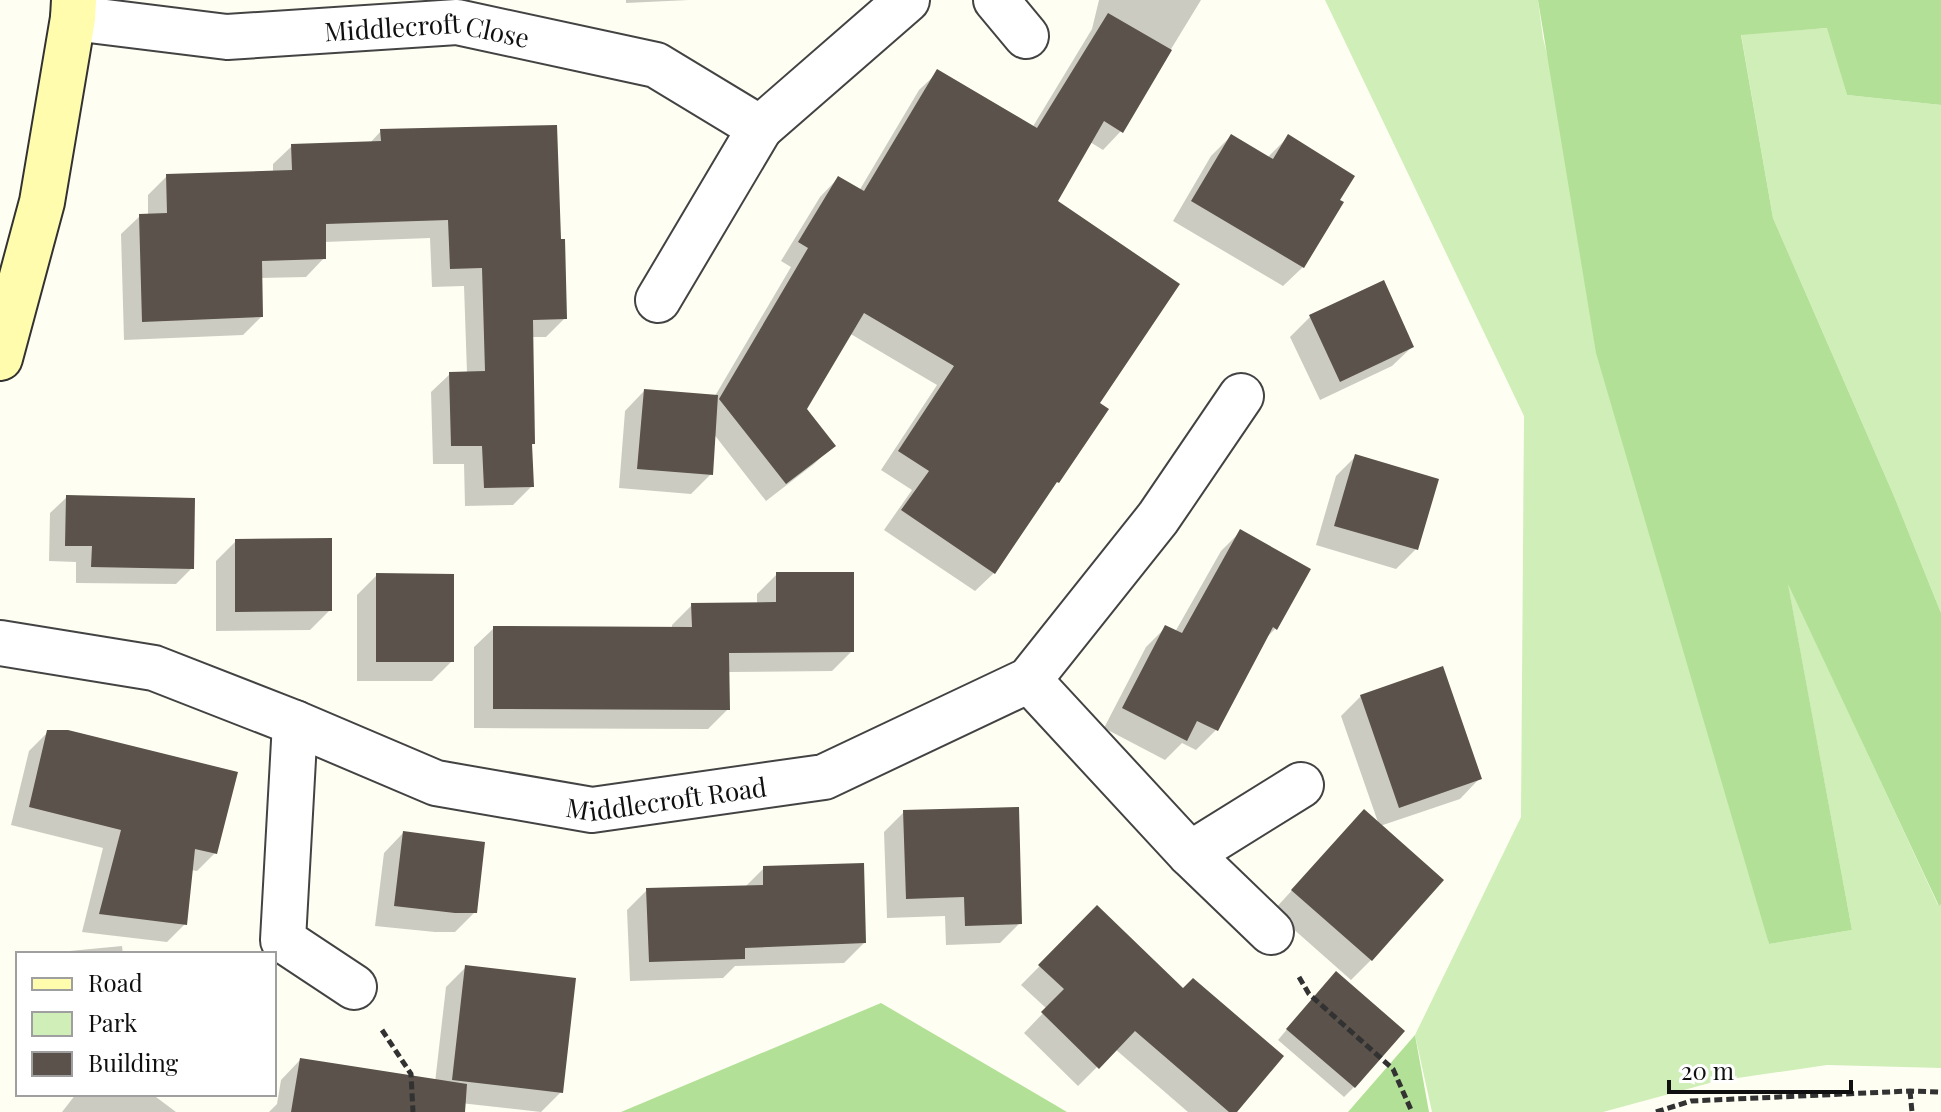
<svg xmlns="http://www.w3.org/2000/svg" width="1941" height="1112" viewBox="0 0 1941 1112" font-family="'Playfair Display',serif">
<rect width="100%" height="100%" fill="#fffef3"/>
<path fill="#d0eeb8" d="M1325,0H1538L1543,38L1769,944L1852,930L1787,580L1938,905L1941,904V1068L1827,1065L1717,1081L1603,1112H1432L1415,1035L1521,817L1524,416Z
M1828,28L1847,95L1941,105V613L1894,496L1773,218L1741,34Z"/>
<path fill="#b2e096" d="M1538,0H1941V105L1847,95L1827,28L1741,35L1773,218L1894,496L1941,613V904L1939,906L1788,584L1852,930L1769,944L1596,353Z
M881,1003L1067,1112H621Z
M1415,1035L1429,1112H1348Z"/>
<path fill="#0003" d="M626,0H689L626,3Z
M1099,0H1201L1121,131L1103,150L1090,142L1056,202L1097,404L994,573L975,591L884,530L912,490L881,470L937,385L849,333L804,409L833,446L814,464L766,501L713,433L711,474L691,494L619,488L625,411L644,391L715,396L791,267L781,261L820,197L838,178L859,191L919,90L938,72L1032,128L1092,29Z
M381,131L565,318L546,337H531L533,444L530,446L532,486L513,505L465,506L464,464H433L431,392L450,374L467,373L464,286L432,287L430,238L324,242V258L306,277L260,278L261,317L243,335L124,340L121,234L140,216L148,215V195L167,176L273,172V164L292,146L369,144Z
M1231,136L1267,158L1288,137L1303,267L1283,286L1173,221L1211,156Z
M1310,317L1412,347L1392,366L1320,400L1290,337Z
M1356,456L1416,549L1396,569L1316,545L1336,476Z
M67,497L192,568L176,584L76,583V562L49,561L50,513Z
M1241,531L1275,629L1263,641L1216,730L1196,750L1182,743L1165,760L1104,728L1146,647L1166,627L1175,632L1221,551Z
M236,541L330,610L310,630L216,631V561Z
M777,574L852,651L832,671L728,672V709L708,729L474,728V647L494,628L672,629V625L692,605H757V594Z
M377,575L452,661L432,681H357V595Z
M1361,696L1479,779L1460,799L1380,826L1371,960L1351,980L1273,911L1364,812L1379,825L1341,716Z
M48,732L215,853L197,871L191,870L185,924L167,942L82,932L103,848L11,825L29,751Z
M904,812L1020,923L1000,943L946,945L945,916L887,918L884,832Z
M403,833L475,912L455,932H435L375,926L384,853Z
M764,868L864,943L844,963L735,966L723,978L630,981L627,910L647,890L744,888Z
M1097,908L1234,1112H1188L1115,1049L1078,1086L1024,1033L1047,1009L1021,985Z
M122,946L123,954H38Z
M466,967L561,1092L541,1112L433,1100L446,987Z
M18,971V1004L15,974Z
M1326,983L1354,1087L1344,1097L1278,1040Z
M300,1060L385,1112H269L277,1104L281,1080Z
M76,1094H152L176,1112H62Z"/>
<path fill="#5a524b" d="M1108,13L1172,50L1123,133L1104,121L1058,201L1180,284L1100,403L1109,409L1059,483L1057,482L995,574L901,510L929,471L898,451L954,366L864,313L807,409L836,446L786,484L719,399L808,248L798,242L838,176L864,191L937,69L1037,128Z
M557,125L561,239H565L567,319L533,320L535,444H532L534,487L484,488L482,446H451L449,372L485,371L482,268L450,269L448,220L326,224V259L262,261L263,317L142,322L139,214L167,213L166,174L292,170L291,144L381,141L380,129Z
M1231,134L1273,159L1288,134L1355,176L1340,200L1344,202L1304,268L1191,201Z
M1384,280L1414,347L1340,382L1309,315Z
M644,389L718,395L713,475L637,469Z
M1355,454L1439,479L1418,550L1334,526Z
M66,495L195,498L194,569L91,567L92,546H65Z
M1240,529L1311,569L1277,630L1273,627L1218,731L1197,721L1187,741L1122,708L1165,625L1182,633Z
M332,538V611L235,612V539Z
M776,572H854V652L729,653L730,710L493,709V626L692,627L691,603L776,602Z
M376,573L454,574V662H376Z
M1443,666L1482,779L1399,808L1360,695Z
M47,730H68L238,772L217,854L195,849L187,925L99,914L121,830L29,807Z
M1019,807L1022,924L965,926L964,897L906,899L903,810Z
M1364,809L1444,880L1372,961L1291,890Z
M403,831L485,842L477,913H455L394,906Z
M864,863L866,943L745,948V959L649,962L646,888L763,885V866Z
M1097,905L1183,988L1193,978L1284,1056L1237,1112H1229L1135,1031L1099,1069L1041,1012L1064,989L1038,965Z
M465,965L576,978L563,1093L452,1080Z
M1336,971L1405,1031L1355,1088L1286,1029Z
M300,1058L467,1084L465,1112H291Z"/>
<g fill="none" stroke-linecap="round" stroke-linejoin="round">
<defs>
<g id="street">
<path d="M996,0L1026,36"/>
<path id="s1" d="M73,18L227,37L457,22L656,65L760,128L907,0"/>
<path d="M658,300L760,128"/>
<path id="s2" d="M0,643L154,668L295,723L436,783L592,810L824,777L1029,680L1158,518L1241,396"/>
<path d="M1029,680L1190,854L1271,932"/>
<path d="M295,723L283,940L354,987"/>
<path d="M1190,854L1301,785"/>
</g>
<path id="secondary" d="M0,358L42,202L73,18L74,0"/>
</defs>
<use href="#street" stroke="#434343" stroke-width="48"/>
<use href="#secondary" stroke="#323232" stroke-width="48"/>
<path stroke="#323232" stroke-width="5" stroke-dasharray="8 4" stroke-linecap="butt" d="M1299,977L1309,994L1393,1069L1412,1112
M382,1030L411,1074L413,1112
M1910,1091L1912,1112
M1656,1112L1691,1101L1910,1091L1941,1092"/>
<use href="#street" stroke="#fff" stroke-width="44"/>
<use href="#secondary" stroke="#fffcae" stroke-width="44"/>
</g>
<g text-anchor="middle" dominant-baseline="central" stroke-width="8" stroke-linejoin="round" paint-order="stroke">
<g font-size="26" fill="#101010" stroke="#fff">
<text stroke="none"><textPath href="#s1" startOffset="356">Middlecroft Close</textPath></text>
<text stroke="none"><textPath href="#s2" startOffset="694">Middlecroft Road</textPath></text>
</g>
</g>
<rect x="16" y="952" width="260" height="144" fill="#ffffff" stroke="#9f9f9f" stroke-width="2"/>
<rect x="32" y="978" width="40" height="12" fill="#fffcae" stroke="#9f9f9f" stroke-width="2"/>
<text x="88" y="992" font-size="24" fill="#101010">Road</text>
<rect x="32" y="1012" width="40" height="24" fill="#d0eeb8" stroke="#9f9f9f" stroke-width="2"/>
<text x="88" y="1032" font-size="24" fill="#101010">Park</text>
<rect x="32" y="1052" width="40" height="24" fill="#5a524b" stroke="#9f9f9f" stroke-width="2"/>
<text x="88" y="1072" font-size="24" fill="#101010">Building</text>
<path d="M1669 1080v12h182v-12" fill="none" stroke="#101010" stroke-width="4"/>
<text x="1681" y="1080" font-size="24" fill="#101010" stroke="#ffffff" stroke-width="6" paint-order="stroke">20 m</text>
</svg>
